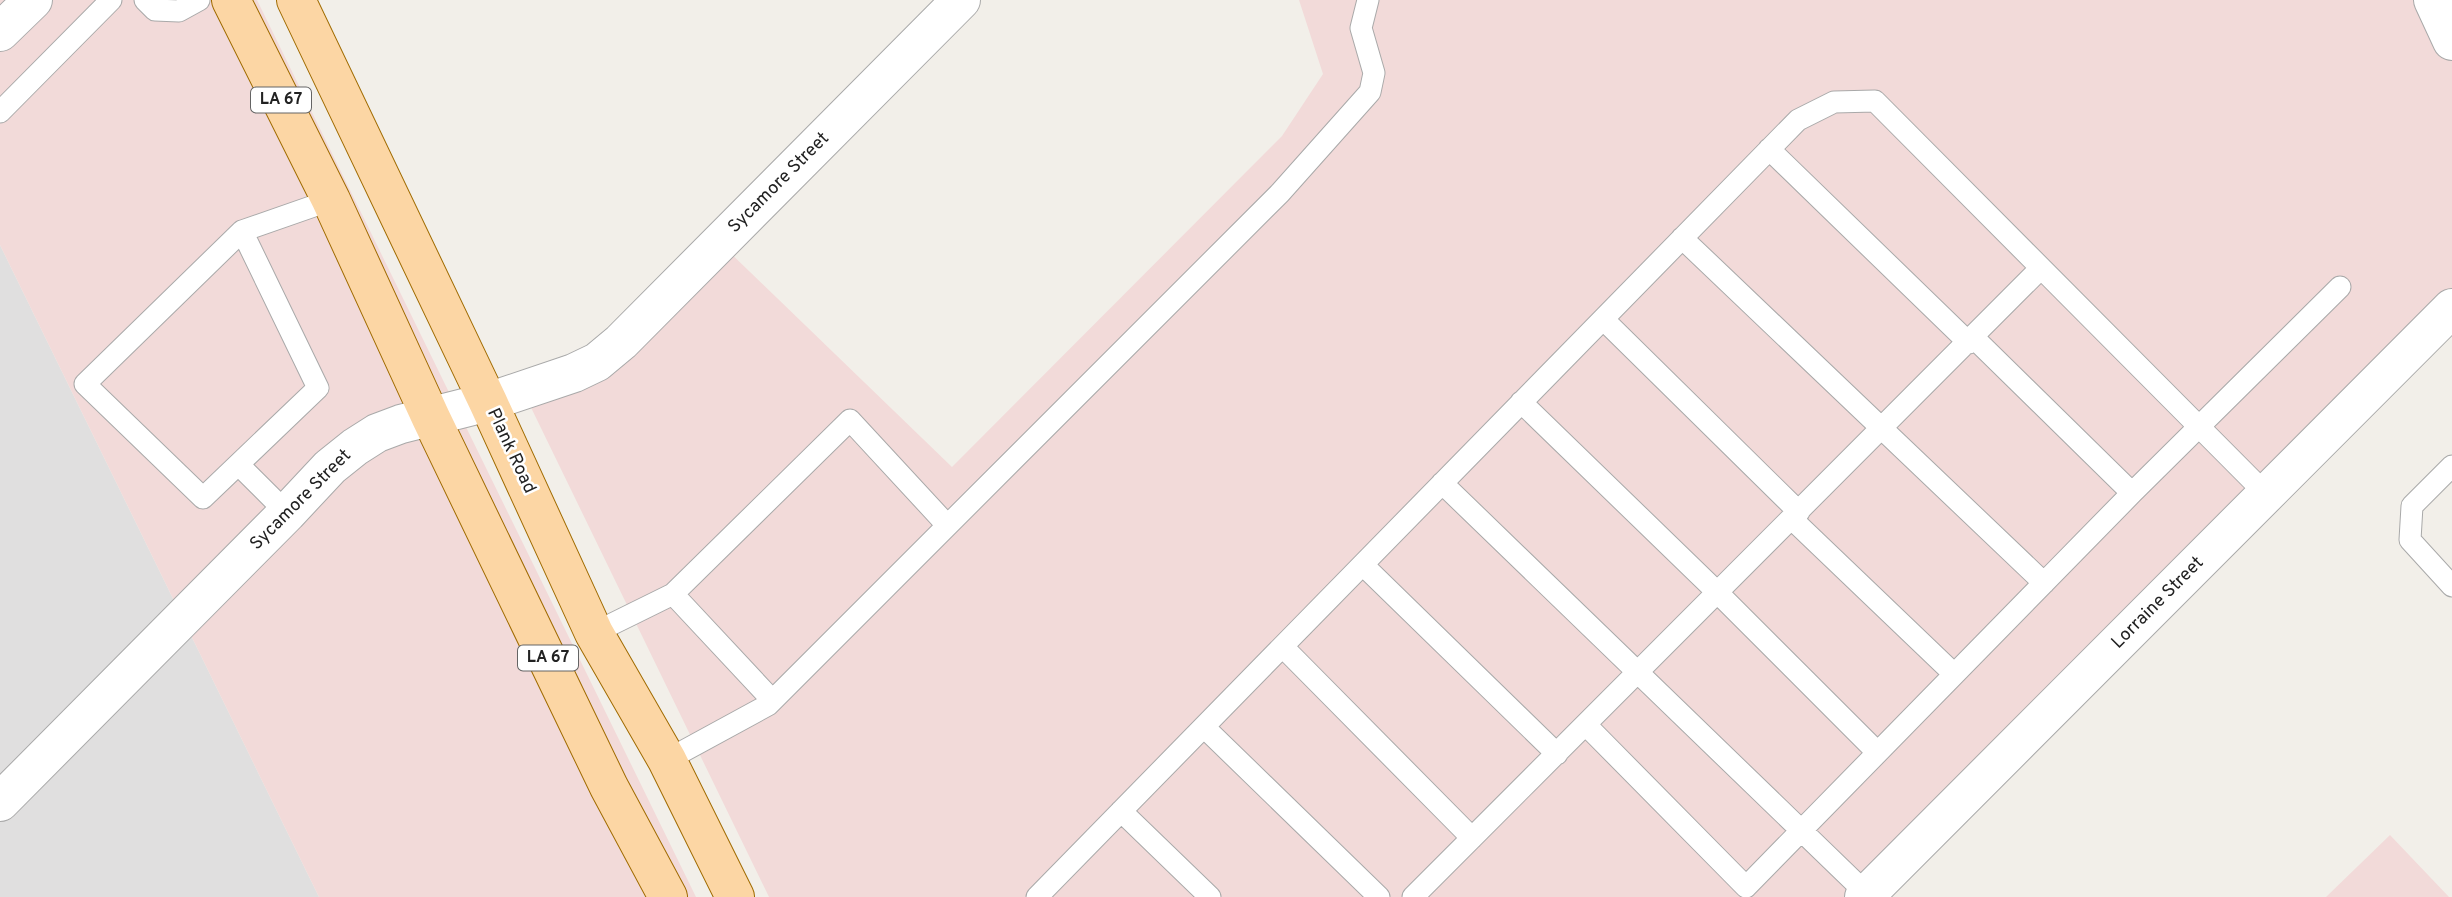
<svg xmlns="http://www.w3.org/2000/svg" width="2452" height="897" viewBox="0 0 2452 897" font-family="Overpass,sans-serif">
<rect width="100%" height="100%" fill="#f2efe9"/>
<path fill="#e0dfdf" d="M0,245L319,897H0Z"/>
<path fill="#f2dad9" d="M0,0H257L696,897H319L0,245Z
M1299,0H2429L2452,46V308L1864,897H769L522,389L574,373L720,243L952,467L1282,136L1323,74Z
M2390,835L2449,897H2326Z"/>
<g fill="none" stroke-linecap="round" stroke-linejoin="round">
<defs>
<path id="lane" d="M145,0L155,10L179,11L199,0
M0,112L111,0
M1769,149L1969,343
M242,231L85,384L203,498L318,388L242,231L331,200
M1682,238L2044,583
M1603,319L1799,512
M1974,338L2132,493
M1521,402L1718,593L1877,752
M239,465L287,513
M2452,466L2412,506L2410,540L2452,586
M1442,483L1867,894
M1792,519L1954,674
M1363,565L1557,754
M673,594L772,700
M594,633L673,594L850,420L947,525
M1283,647L1472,838
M1586,725L1746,887L2132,493L2340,287
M1204,727L1379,897
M667,760L768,705L1280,193L1370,92L1374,73L1361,28L1368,0
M1121,811L1210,897
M1037,897L1798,120L1834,102L1875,101L2266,494
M1413,897L2041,268"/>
<path id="street" d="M2433,0L2452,41
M0,32L33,0
M0,802L287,513L330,467L355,447L377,433L401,424L488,402L574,373L597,362L621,342L961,0
M1864,897L2452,308"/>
<path id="primary" d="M231,0L331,200L431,418L609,787L668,897
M296,0L488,402L594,633L667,760L735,897"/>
</defs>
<use href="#lane" stroke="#a9a9a9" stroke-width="23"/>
<use href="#street" stroke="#a9a9a9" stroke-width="40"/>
<use href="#primary" stroke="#a06b00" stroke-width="40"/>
<use href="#lane" stroke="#fff" stroke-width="21"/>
<use href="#street" stroke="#fff" stroke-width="38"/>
<use href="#primary" stroke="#fcd6a4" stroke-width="38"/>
</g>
<g text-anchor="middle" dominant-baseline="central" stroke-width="5" stroke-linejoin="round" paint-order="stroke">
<g fill="#fff" stroke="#646464" stroke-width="2">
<rect x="251" y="87.5" width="60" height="25" rx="5"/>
<rect x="518" y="645.5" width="60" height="25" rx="5"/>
</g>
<g font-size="16" font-weight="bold" fill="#222">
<text x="281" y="100">LA 67</text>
<text x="548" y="658">LA 67</text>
</g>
<g font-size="18" fill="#222" stroke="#fff">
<text transform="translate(779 183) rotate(-45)">Sycamore Street</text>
<text transform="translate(511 451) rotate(65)">Plank Road</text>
<text transform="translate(301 500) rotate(-45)">Sycamore Street</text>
<text transform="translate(2158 603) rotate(-45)">Lorraine Street</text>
</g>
</g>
</svg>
